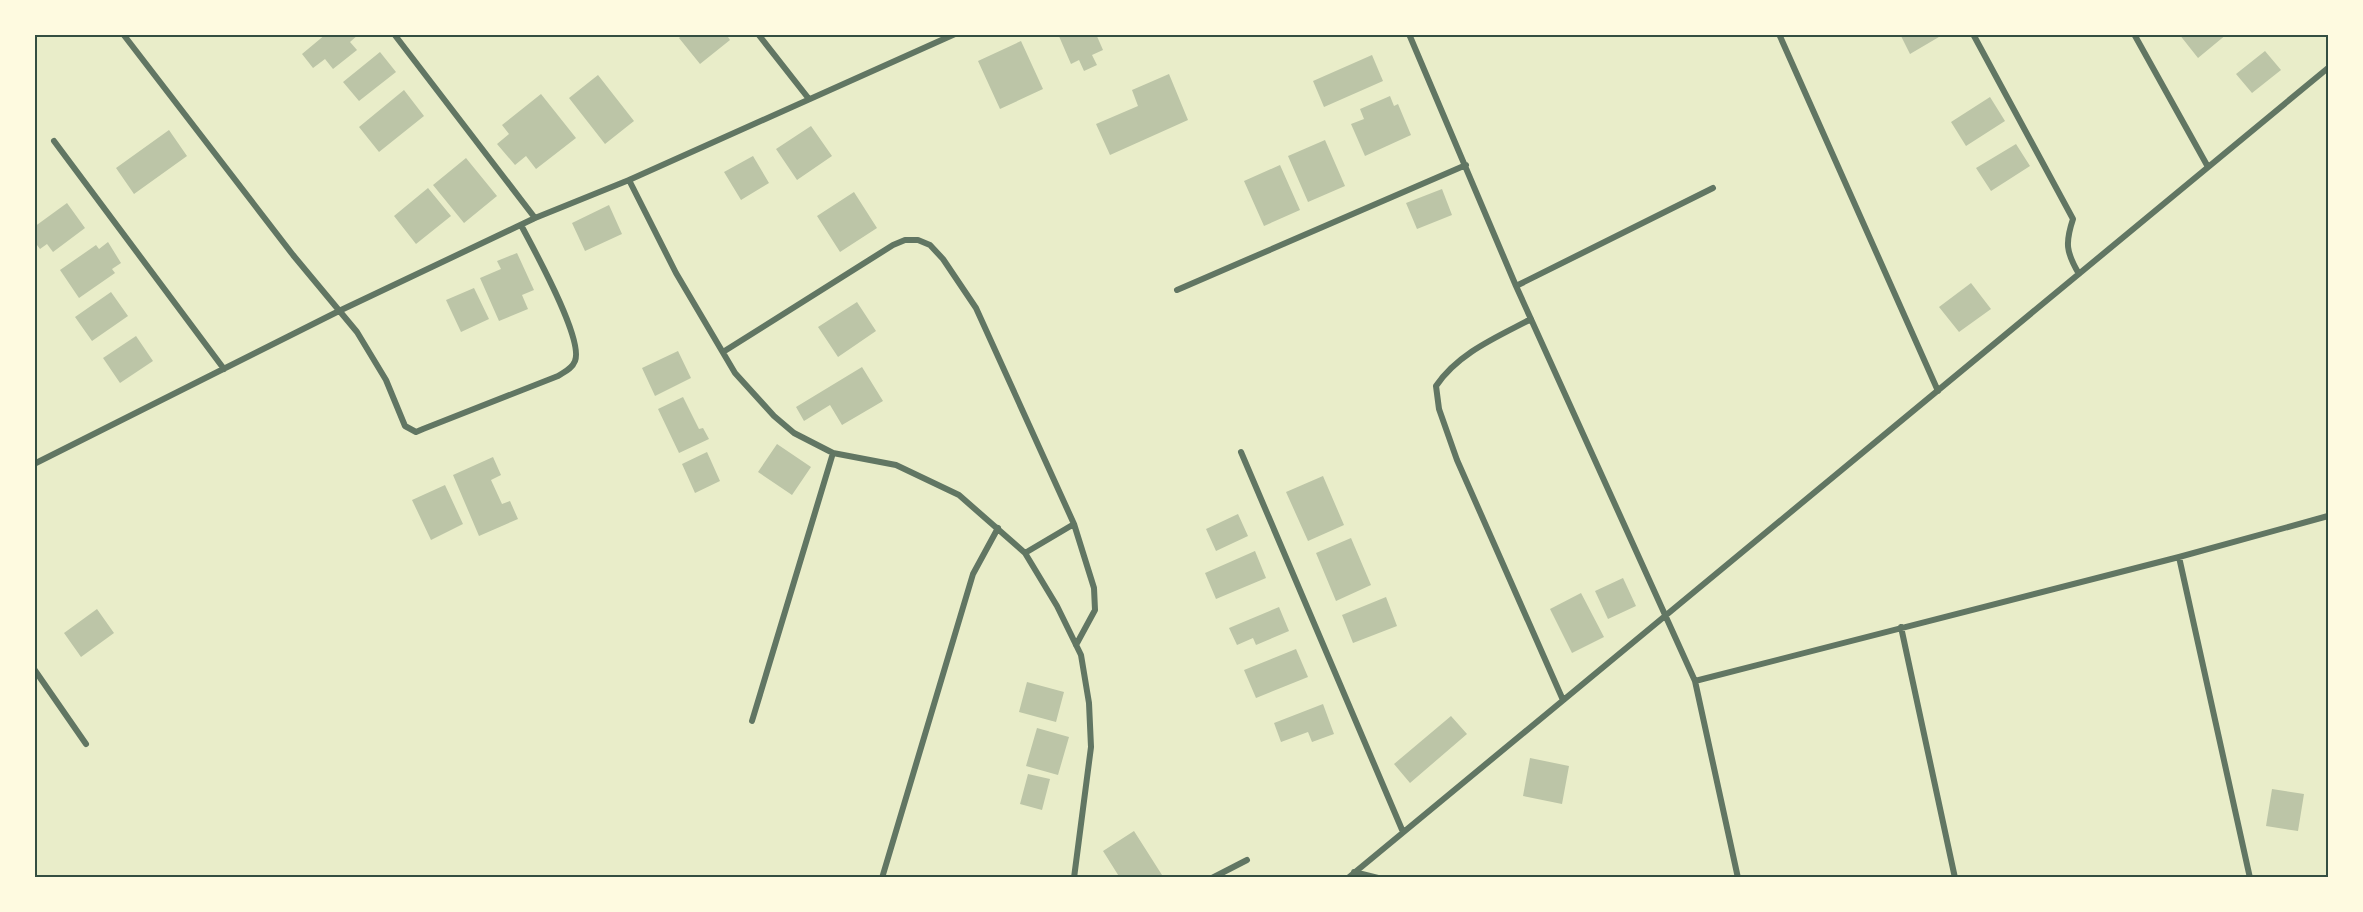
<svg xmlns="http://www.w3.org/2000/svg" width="2363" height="912" viewBox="0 0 2363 912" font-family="'Varela Round',sans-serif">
<rect width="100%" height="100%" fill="#e9edc9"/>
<path fill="#bcc5a7" d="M326,34H359L350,42L357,50L333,69L325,59L313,68L302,54Z
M683,34H726L730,40L700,64L679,38Z
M1058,34H1096L1103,50L1092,55L1097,65L1084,71L1079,60L1071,64Z
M1900,34H1944L1910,54Z
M2179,34H2227L2198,58Z
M1021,41L1043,89L1000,109L978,61Z
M2265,51L2281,70L2252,93L2236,74Z
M380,52L396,72L359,101L343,82Z
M1372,55L1383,81L1324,107L1313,81Z
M1169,74L1188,120L1110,155L1096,124L1138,106L1132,90Z
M598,75L634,121L605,144L569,98Z
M404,90L424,116L379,152L359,127Z
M541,94L576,138L536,169L526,156L515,165L497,144L509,134L502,125Z
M1390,96L1394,106L1398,104L1411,135L1365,156L1351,124L1364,119L1360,109Z
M1990,97L2005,121L1966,146L1951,122Z
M811,126L832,156L797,180L776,149Z
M169,130L187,156L134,194L116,168Z
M1325,140L1345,186L1308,202L1288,156Z
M2016,144L2030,166L1991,191L1976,168Z
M753,156L769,183L741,200L724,172Z
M466,158L497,196L464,223L433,185Z
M1280,165L1300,210L1264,226L1244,181Z
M428,188L451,216L416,244L394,216Z
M1442,189L1452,215L1417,229L1406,203Z
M854,192L877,228L840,252L817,216Z
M67,203L85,228L53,252L47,244L40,249L34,241V227Z
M609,205L622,234L585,251L572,223Z
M108,242L121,263L112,269L115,273L79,298L60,270L96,245L99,249Z
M517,253L534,290L522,295L528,309L499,321L480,278L501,269L497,261Z
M1971,283L1991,309L1959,332L1939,307Z
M474,288L489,319L461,332L446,300Z
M111,292L128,316L92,341L75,317Z
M857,302L876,331L838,357L818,327Z
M136,336L153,361L120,383L103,358Z
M678,351L691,378L655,396L642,368Z
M862,367L883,401L842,425L830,405L804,421L796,407Z
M683,397L699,429L703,428L709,439L679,453L658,409Z
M777,444L811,467L792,495L758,472Z
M707,452L720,481L695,493L682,464Z
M493,457L501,475L491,480L502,504L510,501L518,519L479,536L453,475Z
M1323,476L1344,525L1308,541L1286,492Z
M445,485L463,524L431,540L412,500Z
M1238,514L1248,536L1216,551L1206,529Z
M1351,538L1371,585L1336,601L1316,553Z
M1255,551L1266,578L1216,599L1205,573Z
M1623,578L1636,606L1608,619L1595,591Z
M1581,593L1604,637L1572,653L1550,609Z
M1386,597L1397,626L1353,643L1342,615Z
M1279,607L1289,631L1256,645L1253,638L1237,645L1229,628Z
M97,609L114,633L81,657L64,633Z
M1296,649L1308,677L1256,698L1244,670Z
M1027,682L1064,692L1056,722L1019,712Z
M1323,704L1334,734L1312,742L1308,732L1281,742L1274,723Z
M1451,716L1467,734L1410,783L1394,764Z
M1037,728L1069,737L1058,775L1026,766Z
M1530,758L1569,766L1562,804L1523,796Z
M1028,774L1050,779L1042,810L1020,804Z
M2272,789L2304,794L2298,831L2266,826Z
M1134,831L1162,875L1158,878H1120L1103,851Z"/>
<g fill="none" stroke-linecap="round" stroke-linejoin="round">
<path stroke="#617663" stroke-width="6" d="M123,34L293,255L357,332L386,380L405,426L416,432L423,429L558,376C564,372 572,369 575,361C584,339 533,248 521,225
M394,34L535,218
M758,34L809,99
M1409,34L1516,286L1695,681L1738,878
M1779,34L1938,391
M1973,34L2073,219C2065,243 2066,252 2079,274
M2134,34L2208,167
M54,141L224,369
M629,180L676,273L735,373L774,416L794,433L833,453L896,465L959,495L1025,553L1057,606L1081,655L1089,703L1091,747L1074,878
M1516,286L1713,188
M1177,290L1466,165
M1531,319C1497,337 1458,353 1436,386L1439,409L1457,460L1563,700
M723,352L893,245L905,240H918L930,245L943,259L976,308L1074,524L1094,588L1095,610L1076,645
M1241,452L1403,832
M34,464L339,311L535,218L629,180L955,34
M1025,553L1074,524
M2179,557L2250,878
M1901,627L1955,878
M34,669L86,744
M1695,681L2179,557L2328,516
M752,721L833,453
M1354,872L1378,878
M882,878L973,574L998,528
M1212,878L1247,860
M1348,878L2328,68"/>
</g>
<rect width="2363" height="912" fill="none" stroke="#fefae0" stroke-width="72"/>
<rect x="36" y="36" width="2291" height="840" fill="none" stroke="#344e41" stroke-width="2"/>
</svg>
